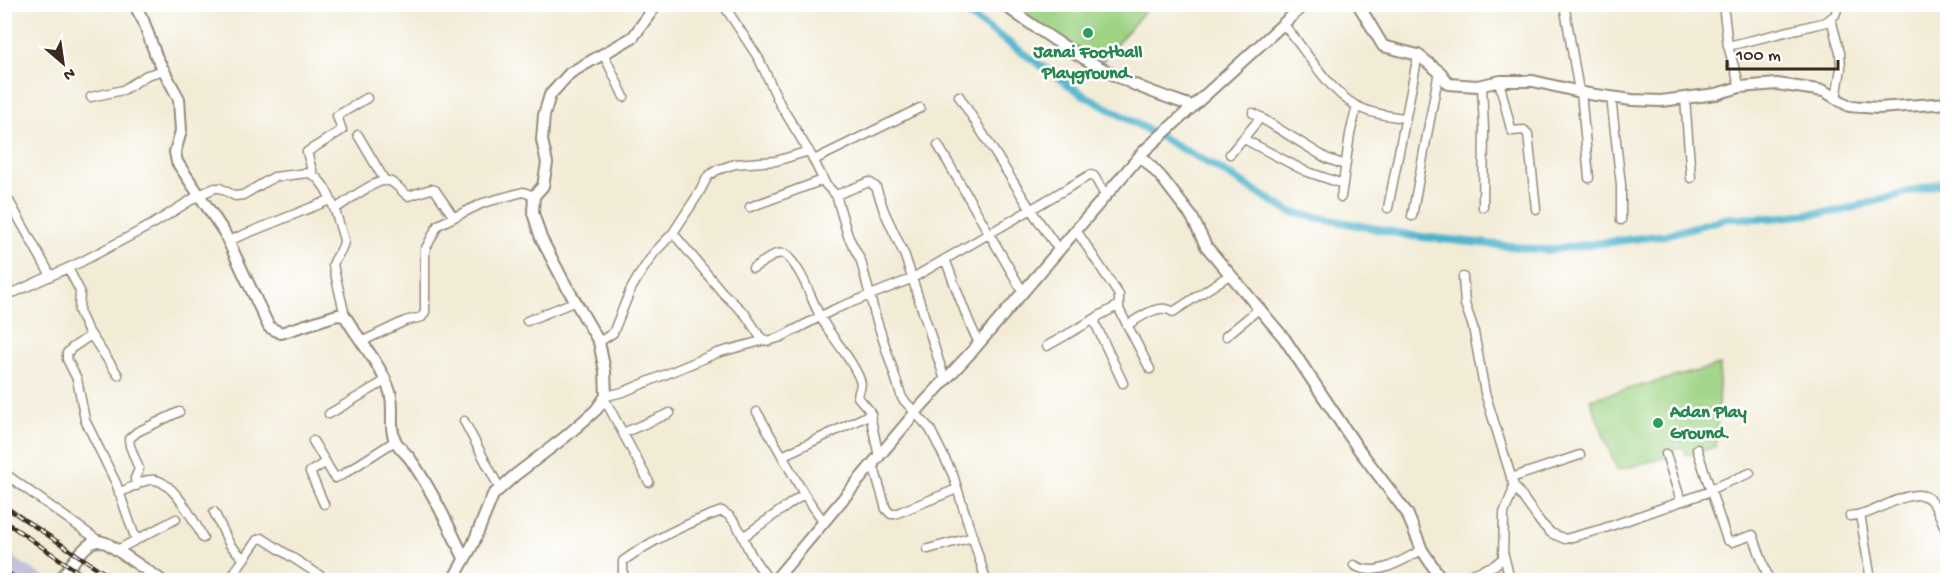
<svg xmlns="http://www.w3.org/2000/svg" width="1952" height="585" viewBox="0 0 1952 585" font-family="'Gochi Hand',sans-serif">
<rect width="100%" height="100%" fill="#fff"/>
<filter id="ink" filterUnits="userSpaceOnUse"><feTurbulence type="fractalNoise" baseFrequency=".0167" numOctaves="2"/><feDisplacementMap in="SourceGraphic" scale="12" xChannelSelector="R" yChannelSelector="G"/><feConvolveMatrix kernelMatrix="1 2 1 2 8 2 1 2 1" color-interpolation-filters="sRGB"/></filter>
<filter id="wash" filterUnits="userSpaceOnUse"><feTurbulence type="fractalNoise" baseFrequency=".008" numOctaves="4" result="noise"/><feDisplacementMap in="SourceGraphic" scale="24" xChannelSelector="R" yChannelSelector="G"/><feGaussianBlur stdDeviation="1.35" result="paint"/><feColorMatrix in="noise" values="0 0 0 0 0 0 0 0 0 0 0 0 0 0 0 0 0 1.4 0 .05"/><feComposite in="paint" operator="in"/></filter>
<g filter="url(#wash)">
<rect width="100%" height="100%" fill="#f2ebd5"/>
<path fill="#c3c1db" d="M5,552L49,580H5Z"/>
<path fill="#9ed384" stroke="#6c7e51" stroke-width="1.5" d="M1004,5H1144V12L1102,61L1026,20Z
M1720,365L1716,447L1686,455L1683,447L1669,450L1668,457L1617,470L1590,399Z"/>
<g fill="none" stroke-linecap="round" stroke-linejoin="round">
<path stroke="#4eb3cd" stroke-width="8" d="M953,4L1082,94L1214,166L1290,212L1413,236L1546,250L1665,235L1727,218H1771L1840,211L1948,181"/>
</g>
</g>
<g filter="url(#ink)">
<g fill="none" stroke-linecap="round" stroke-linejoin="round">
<defs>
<path id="minor" d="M723,4L759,59L780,104L811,155L826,185L836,195L869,182L876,187L884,211L905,256L945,380
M1564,4L1579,91
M1723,4L1728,46L1740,87
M1831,19L1840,53L1841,68L1836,99
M1283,24C1307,50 1329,95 1363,109C1376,115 1392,116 1405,118
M1728,46L1826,22L1835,15L1839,4
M604,55L624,97
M1499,81L1511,129L1512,131L1524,130L1528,134L1536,209
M1482,85L1484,129L1483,207
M1581,92L1589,178
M959,96L1031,210L1059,250
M91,97L123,90L147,75L165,70
M1611,97L1621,185V220
M1685,98L1691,178
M1253,113L1326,158L1345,165
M358,135L385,181
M1244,139L1305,171L1343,184
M938,145L1023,292
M1230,154L1261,117
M814,160L920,108
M313,174L307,152L342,130L337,116L367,98
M4,192L51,276
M836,195L848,236L861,261L875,315L902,398L930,429L953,475L986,580
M1341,197L1350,134L1357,106
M750,207L823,180
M1388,208L1418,55
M335,209C345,203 378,177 389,181C396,183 402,192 408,196L431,189L435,190L453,216
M1412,216L1439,71
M1076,230L1119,295V309L1150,369
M673,233L722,292L745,314L761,338L768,341L781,337L835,309L911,279L1090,175L1094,176L1105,195
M228,241L330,200
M945,259C956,287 965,316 979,343
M68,268L80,291L79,311L87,329L118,375
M753,268L776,254C782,253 785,253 789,258C804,274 810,297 820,316C831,338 851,356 860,380C863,387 858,390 858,397L869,410L879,457
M4,294L15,292L81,262L153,224L199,195L215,188H220L235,196L243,195L274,177L308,173C329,179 338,221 344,240C344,250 336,255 333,265L345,316
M1119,305L1097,317L1095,323L1123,383
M527,321L576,301
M1127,325C1140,318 1159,302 1173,312L1231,274
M91,335L72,348L67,353V359L77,379L85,420L116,483L136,540
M1226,336L1260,308
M363,341L405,321L422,317L425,312V250L438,225L483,203L523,192L534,196
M599,342L613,333L630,291L638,277L654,253L673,233L699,193L708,176L717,170L735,164L776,161L809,151
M1047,346L1096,318
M606,396L623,392L717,353L765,340
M604,398L649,482
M757,412L804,494L824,522
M329,414L385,381
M464,421L500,489
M623,433L670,413
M313,441L335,478L342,475L395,441
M1697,449L1727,540L1732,542L1753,535L1769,580
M1666,454L1681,501
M782,456L871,414
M873,464L886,509L891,514H895L957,489
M4,473L99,541
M1511,478L1580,455
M1513,484L1541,523L1551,533L1565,539L1602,529L1711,491
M136,486L135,478L139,469L130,446L129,439L137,432L179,412
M1711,489L1750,473
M119,493C129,489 144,478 155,480C174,483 195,522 203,538
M324,504L310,472L326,462
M214,512L230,545L244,559
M1860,514L1871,580
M1850,516C1854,515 1859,515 1864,514C1879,510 1913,487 1928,498C1938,505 1943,525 1948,536
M743,537L804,494
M928,549L973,537
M117,550L176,519
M1504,555L1510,580
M1354,565C1376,579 1402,560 1422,550
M229,580L257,540L262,538L327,580
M627,580L623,575V561C654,539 687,523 722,511C740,521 742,539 752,556C757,564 763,572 769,580
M1457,580L1495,565L1503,558L1504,513L1513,491V483L1485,393L1473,327L1465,304L1463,277"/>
<path id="tertiary" d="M134,4L143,20L156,56L179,99L181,131L175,152L177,162L224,232L269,327L281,333L337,315L345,316C359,341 381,364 390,392C395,408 388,428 396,442C400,449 407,454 411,460C432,491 448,524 464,558
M1003,4C1044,34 1085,62 1131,83C1150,92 1172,99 1192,106
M1358,4L1383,46L1418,55L1441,73L1448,84L1477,86L1501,81H1533L1589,94L1632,100L1661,101L1716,94L1740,87L1777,84L1824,91L1849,106L1878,108L1948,103
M1140,155L1162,178L1192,217L1206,246L1284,338L1357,447L1407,513L1422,550L1442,580
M60,580C68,570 85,541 98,541C99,541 107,543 108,544L161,580
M453,580L473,544L493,495L514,476L565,437L596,410L606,396L605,371L599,342L564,282L541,238L533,213L534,196L543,186L547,163L542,140L544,115L550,95L570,73L633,37L657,4
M775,580L921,406L975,348L1144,151L1305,4"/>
</defs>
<use href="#minor" stroke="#968a7a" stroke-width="11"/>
<use href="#tertiary" stroke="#968a7a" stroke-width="14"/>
<use href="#minor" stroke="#fff" stroke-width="8"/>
<use href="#tertiary" stroke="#fff" stroke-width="10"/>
<defs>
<path id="rail" d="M4,506L115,580
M4,521L90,580
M4,571L19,580"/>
</defs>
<use href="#rail" stroke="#3b2a1e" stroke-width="4.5"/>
<use href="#rail" stroke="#fff" stroke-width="2" stroke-dasharray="7" stroke-linecap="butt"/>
</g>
</g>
<g fill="#2e9e5b" stroke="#fff" stroke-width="2">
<circle cx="1088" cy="33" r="6"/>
<circle cx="1658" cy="423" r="6"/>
</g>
<g text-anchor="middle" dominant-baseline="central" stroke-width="5" stroke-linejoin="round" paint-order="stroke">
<g font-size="18" font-weight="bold" fill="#27864d" stroke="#fff">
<text x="1088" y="53">Janai Football<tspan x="1088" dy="21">Playground.</tspan></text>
<text x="1670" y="413" text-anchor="start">Adan Play<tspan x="1670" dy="21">Ground.</tspan></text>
</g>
</g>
<rect width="1952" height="585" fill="none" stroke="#fff" stroke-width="24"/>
<g transform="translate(63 63) rotate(151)" stroke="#ffffff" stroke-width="4.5" paint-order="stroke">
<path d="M0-4.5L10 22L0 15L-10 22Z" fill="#3b2a1e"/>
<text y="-9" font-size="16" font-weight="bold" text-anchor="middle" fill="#3b2a1e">N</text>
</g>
<path d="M1727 60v9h111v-9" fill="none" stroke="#3b2a1e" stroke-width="3"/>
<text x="1736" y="60" font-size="18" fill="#3b2a1e" stroke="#ffffff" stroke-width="4.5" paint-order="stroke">100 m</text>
</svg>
